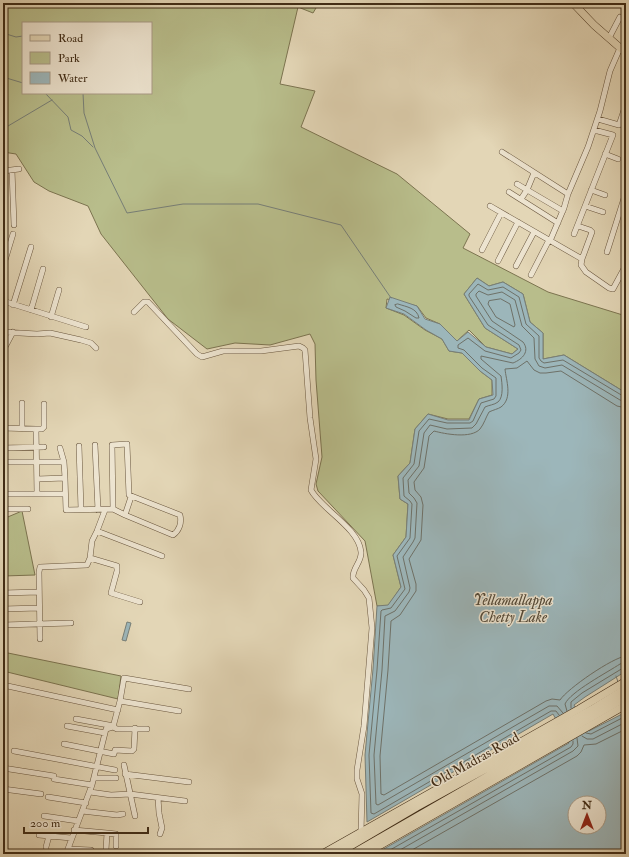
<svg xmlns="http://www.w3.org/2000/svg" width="629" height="857" viewBox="0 0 629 857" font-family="'IM FELL Double Pica',serif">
<rect width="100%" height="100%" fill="#e3d6b6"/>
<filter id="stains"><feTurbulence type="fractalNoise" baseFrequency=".005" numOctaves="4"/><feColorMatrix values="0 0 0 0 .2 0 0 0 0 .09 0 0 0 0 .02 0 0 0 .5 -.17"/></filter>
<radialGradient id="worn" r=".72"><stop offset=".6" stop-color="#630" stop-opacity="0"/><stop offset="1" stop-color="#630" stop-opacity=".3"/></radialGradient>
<path fill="#b8bd8b" stroke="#7c7450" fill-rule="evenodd" d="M3,3H282L296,7L288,3H319L313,13L298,7L280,84L315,91L301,127L397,174L470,234L463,248L548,292L626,316V393L564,355L543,359V333L530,322L523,294L503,282L489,286L477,278L464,294L485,328L518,349L512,354L486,347L469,330L457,341L440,324L426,318L417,306L387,299L386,308L404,315L425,330L442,339L449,351L462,353L480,371L492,380V395L479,399L469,419H448L428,414L415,429L410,463L398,476L400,499L408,504L406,537L393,555L401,587L388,606H377L365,541L318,491L316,484L322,457L316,380L315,344L310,334L270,345L235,343L207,349L168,319L101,234L88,206L49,191L34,182L16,154L3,152ZM23,23H151V93H23Z
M22,511L35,575L3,576V519Z
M3,652L121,676L118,699L3,671Z"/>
<path fill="#9cb6ba" stroke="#777f78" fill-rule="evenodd" d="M477,278L489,286L503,282L523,294L530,322L543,333V359L564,355L626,393V671L585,697L574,705L589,731L626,712V854H375L569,743L553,714L367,822L365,755L373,669L377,606L388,605L401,587L393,555L406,537L408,504L400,499L398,476L410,463L415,429L428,414L448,420H469L479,399L493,395L492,380L480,371L462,353L449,351L442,339L426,330L404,314L386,308L390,297L417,306L425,319L440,324L457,341L468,332L486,347L512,354L518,349L485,328L464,294ZM575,803H599V827H575Z
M127,622L131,623L126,641L122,640Z"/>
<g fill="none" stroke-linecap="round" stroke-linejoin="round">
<path stroke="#6e7168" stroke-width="1" d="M501,299L510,304L515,325L514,327L496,317L488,304L489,301Z
M398,304C407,307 417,308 419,318H416L405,311L396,307L395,305Z
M626,408L617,406L561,371L546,373H540L534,370L527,361L517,368L505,369C506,380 513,398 501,407C498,409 493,410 489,412C486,417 484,424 480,429C471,439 445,434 434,431L429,436L424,468L414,482L415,490L421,497L423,505L421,540L409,559L416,584V591L400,615L391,621L388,670L380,756L381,794L384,795L546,701L552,699L560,700C567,689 613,657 626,656
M571,708V702L582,693L623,668L626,667
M567,711L565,704C570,692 608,672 620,664L626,662
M563,713L557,706H549L378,805L376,804L374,755L382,670L385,616L395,611L409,592L410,588L403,557L413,542L415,538L417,503L414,498L409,493L408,480L419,466L424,433L430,425L447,429L472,428L476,424L485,407C489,405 494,405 498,402C504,397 502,383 501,376L481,359V356L513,363C523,359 530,351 523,342L492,321L476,296V294L479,291L488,295L502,292L515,300L522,326L534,338L535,359L539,366L545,368L562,365L620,400L626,402
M559,715L556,711H551L374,814L371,813L369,755L377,670L381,611L382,610L391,608L405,589L397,556L410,538L412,504L410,501L404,496L403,478L414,464L419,431L429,419L447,423H470L473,421L481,403L494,399L496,396V378L482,368L464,350L458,348V345L468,338L485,351L511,358L519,353L521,350L519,345L488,325L469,296V294L478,284L488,290L503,287L519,297L526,324L539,336V358L541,361L544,363L563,360L623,396L626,397
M586,733L591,734L626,716
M582,736L587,739H593L626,722
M383,854L571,747L573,744V741
M393,854L573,751L578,746L577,738
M405,854L577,756L581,752L584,745L596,744L626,729"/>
<path stroke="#777f78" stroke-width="1" d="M3,33L16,37L23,36
M3,77L23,83
M45,93L68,117L71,130L82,136L93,147
M83,93L84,113L95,148L127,213L183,204H258L341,225L391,298
M3,129L52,100
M616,676L618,682"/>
<defs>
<path id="minor" d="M114,3H115
M609,38L620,17
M598,119L619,125L626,104
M502,152L568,194
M605,154L618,159
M12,170L14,225
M3,171L19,169
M517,184L563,211
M591,190L605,195
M509,192L558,223
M521,199L527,190L534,173
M490,206L582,259
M585,206L603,212
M578,226L590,230L592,232L582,259L581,265L586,272L609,288L613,289L626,265
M574,234L613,135L594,130
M550,241L564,208L568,194L588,147L600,111L610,71L620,48
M482,250L501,213
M607,252L626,192
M498,261L518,222
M516,266L534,232
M3,267L13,234
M531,275L549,240
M3,301L86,327
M13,305L31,247
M31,310L43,269
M134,312L144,302H148L197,354L202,357L223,351H261L299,346L303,348L305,350L310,418L316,459L311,490C321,509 359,528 361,552C362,562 352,568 353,578L364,590L369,598L372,628L364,726L357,770V779L362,794L361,832
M51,317L59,290
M3,332L37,334L50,333L81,340L91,343L96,348
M5,370V347L13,332
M22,403V429
M3,428L36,429
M95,445L98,510
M79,446L81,509
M3,448L44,447
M60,448L64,462L65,478
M3,462H64
M37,479L65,478L66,510L113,509L125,515
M6,494H65
M37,494L36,429H42L44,427V404
M3,509H28
M113,509L112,445L127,444L129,495L180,515C182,523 179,531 173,535L125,515L131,497
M97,531L162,556
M90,558L92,541L97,531L105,510
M3,593L39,592
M3,609L39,608
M3,625L71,623
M40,639L39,572L40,567L87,565L90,558L117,566V571L111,593L140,602
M3,685L118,710
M120,701L179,711
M76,719L114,726
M67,726L105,733
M113,727L120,701L124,678L189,689
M64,744L114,754L115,750L132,751L134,749L135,728
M14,751L115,770
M124,765L135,816
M3,768L54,776V779L92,785
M125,774L189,782
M94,778H116
M3,789L41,794
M90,792L111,795L130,794L185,801
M48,797L86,803
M158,798L159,813L162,828L160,834
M82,811L117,815L123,814
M44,816L78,821
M74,830L107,833L106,850
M107,833L116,834V846
M39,835L71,838
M46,847L49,836
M68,849L91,850
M66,854L92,785L106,729L113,727L117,729H147"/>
<path id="major" d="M573,3L594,25L626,53
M322,854L579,709L626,681
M365,854L626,705"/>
<path id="highway" d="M336,854L416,807L595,708L626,689
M353,854L626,697"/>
</defs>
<use href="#minor" stroke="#69563e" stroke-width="6"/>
<use href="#major" stroke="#402c16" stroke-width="8"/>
<use href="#highway" stroke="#402c16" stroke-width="10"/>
<use href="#minor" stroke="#ede4d0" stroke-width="5"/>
<use href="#major" stroke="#e3d6b6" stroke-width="7"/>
<use href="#highway" stroke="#e3d6b6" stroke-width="8"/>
</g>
<g text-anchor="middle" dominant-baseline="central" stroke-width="3" stroke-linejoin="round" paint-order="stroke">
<g font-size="14" fill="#402c16" stroke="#ede4d0">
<text transform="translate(475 760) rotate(-29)">Old Madras Road</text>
</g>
<g font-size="15" font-style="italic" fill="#524837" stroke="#ede4d0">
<text x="513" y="600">Yellamallappa<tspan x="513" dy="17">Chetty Lake</tspan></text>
</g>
</g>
<rect width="629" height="857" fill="none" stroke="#e3d6b6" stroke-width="16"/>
<rect x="4" y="4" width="621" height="849" fill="none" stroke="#402c16" stroke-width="2"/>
<rect x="8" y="8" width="613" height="841" fill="none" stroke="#402c16"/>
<rect x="22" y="22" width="130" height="72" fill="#ede4d0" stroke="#a89a86"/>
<rect x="30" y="35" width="20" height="6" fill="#e3d6b6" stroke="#a89a86"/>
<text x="58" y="42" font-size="12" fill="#402c16">Road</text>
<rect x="30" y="52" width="20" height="12" fill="#b8bd8b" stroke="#a89a86"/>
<text x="58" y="62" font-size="12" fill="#402c16">Park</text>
<rect x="30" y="72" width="20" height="12" fill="#9cb6ba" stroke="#a89a86"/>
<text x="58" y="82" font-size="12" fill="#402c16">Water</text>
<g transform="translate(587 815)"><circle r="19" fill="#ede4d0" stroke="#a89a86"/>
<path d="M0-3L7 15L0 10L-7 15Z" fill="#8f2418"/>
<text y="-6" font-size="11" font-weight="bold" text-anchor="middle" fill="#402c16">N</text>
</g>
<path d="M24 827v6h124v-6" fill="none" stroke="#402c16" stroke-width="2"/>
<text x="30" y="827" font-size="12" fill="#402c16" stroke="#ede4d0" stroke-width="3" paint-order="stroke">200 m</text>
<rect width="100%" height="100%" filter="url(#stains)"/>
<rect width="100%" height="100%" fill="url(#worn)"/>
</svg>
